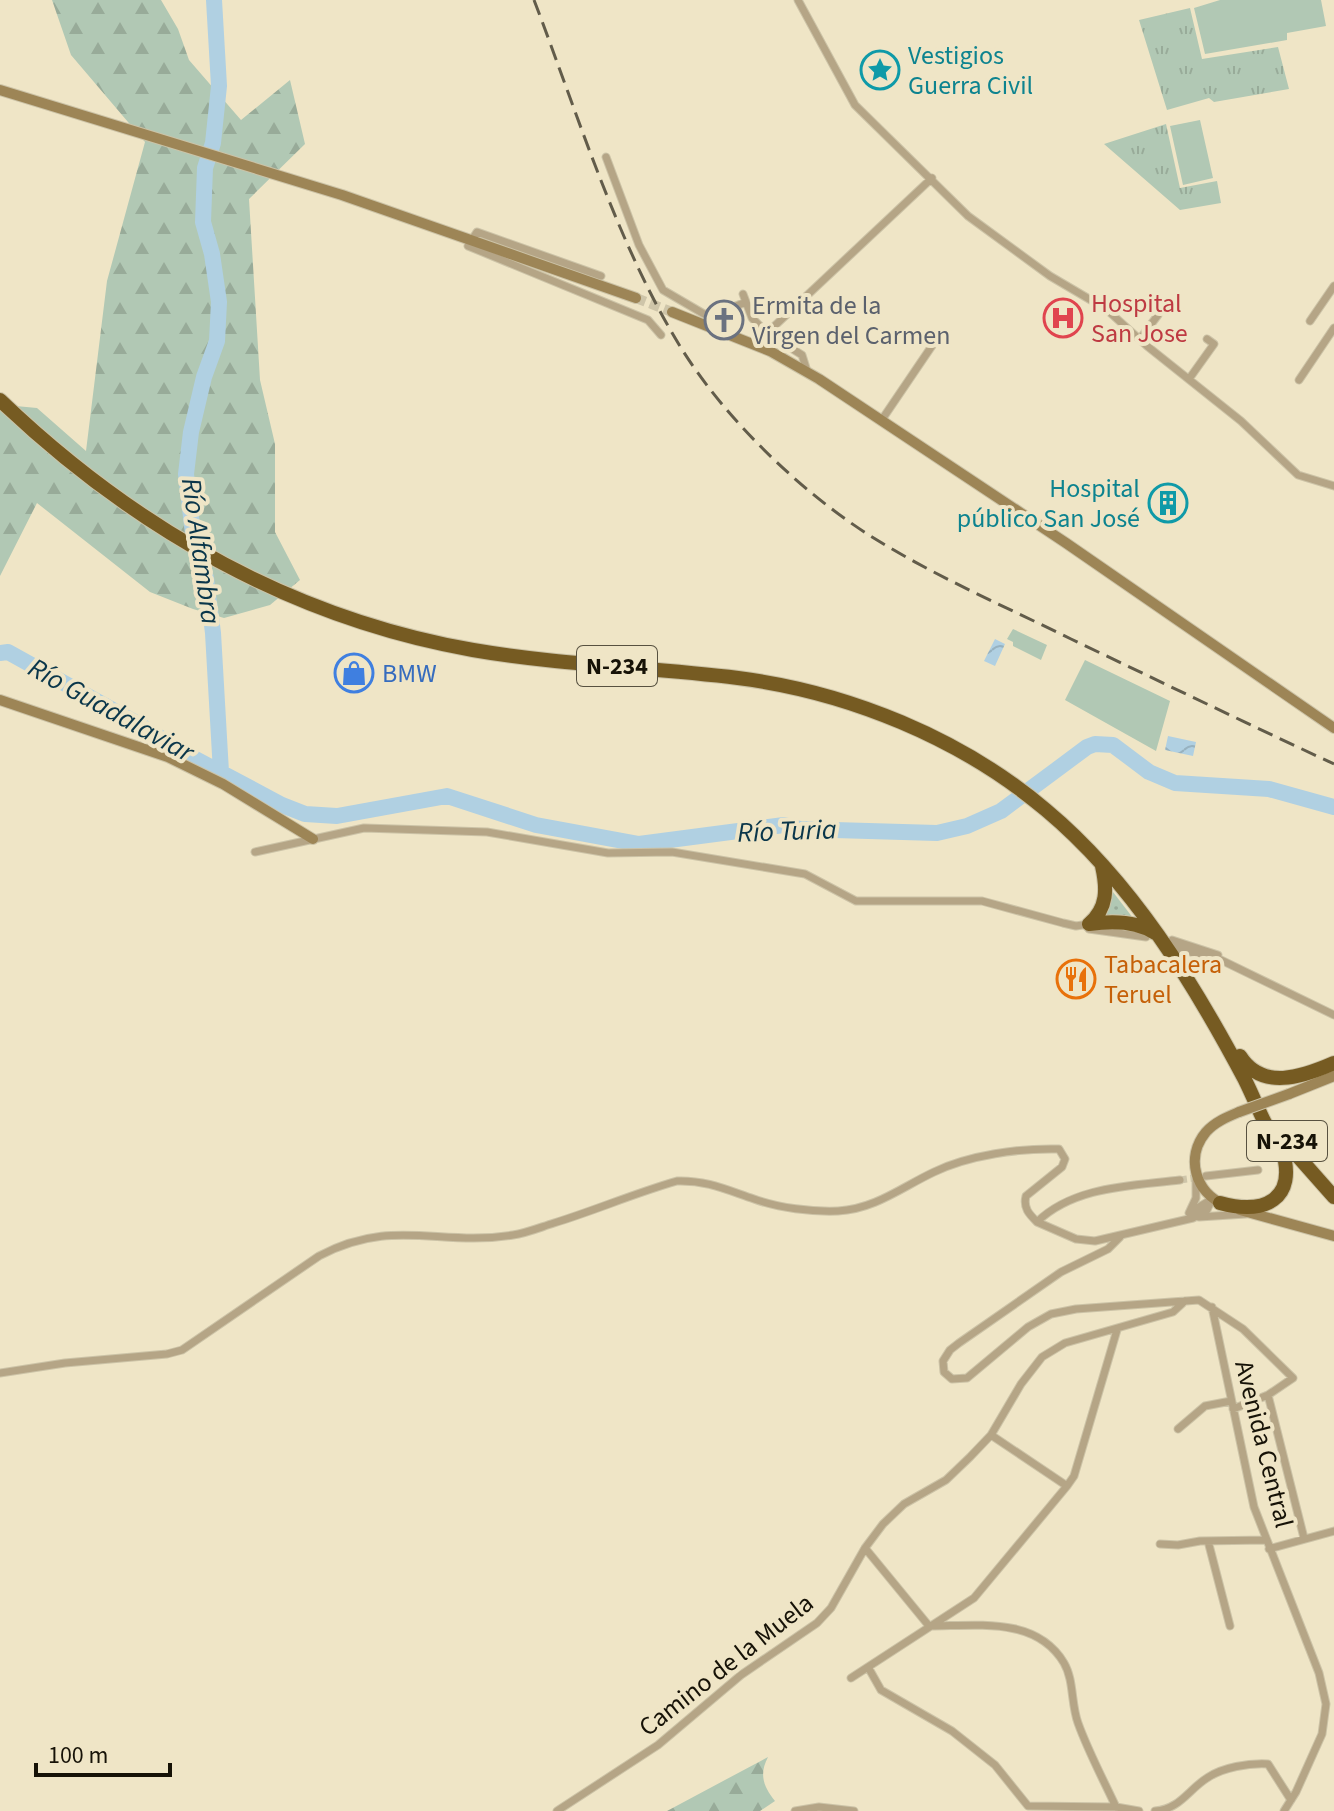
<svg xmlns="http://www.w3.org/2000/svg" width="1334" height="1811" viewBox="0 0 1334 1811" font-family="'Source Sans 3',sans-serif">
<defs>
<pattern id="grass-dots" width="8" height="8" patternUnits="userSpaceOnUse" patternTransform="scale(2)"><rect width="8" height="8" fill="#b1c8b4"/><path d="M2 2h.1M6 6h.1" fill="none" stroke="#98ab99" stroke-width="1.8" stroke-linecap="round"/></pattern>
<pattern id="forest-firs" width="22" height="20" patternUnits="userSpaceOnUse" patternTransform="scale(2)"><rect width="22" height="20" fill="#b1c8b4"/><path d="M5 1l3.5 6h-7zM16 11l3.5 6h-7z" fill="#98ab99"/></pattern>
<pattern id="park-tufts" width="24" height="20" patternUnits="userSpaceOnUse" patternTransform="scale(2)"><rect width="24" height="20" fill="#b1c8b4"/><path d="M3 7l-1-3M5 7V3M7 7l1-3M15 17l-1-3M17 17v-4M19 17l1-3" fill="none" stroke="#98ab99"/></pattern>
<pattern id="water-waves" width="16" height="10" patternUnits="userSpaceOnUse" patternTransform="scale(2)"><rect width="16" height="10" fill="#b0d0e2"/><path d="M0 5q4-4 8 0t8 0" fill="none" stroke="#97b2c0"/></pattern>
</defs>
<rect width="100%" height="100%" fill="#efe5c6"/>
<path fill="url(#grass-dots)" d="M1111,892H1113L1133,918H1101Z"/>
<path fill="url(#forest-firs)" d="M52,0H161L178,29L189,60L241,120L290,80L305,144L249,199L260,380L275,444V532L300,580L270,605L224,618L193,609L150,592L37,503L0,576V401L5,405L37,408L86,451L107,281L145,142L71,55Z
M768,1757C759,1774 763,1786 775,1801L760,1811H667Z"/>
<path fill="url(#park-tufts)" d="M1190,8L1202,59L1278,47L1289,89L1214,102L1209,98L1167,110L1139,20Z
M1166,124L1180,188L1217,181L1221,203L1180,210L1104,144Z"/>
<path fill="#b1c8b4" d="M1220,0H1321L1326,26L1287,33V40L1205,54L1194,8Z
M1200,120L1213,178L1183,185L1170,126Z
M1013,629L1047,645L1041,660L1013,646V642L1007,639Z
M1085,660L1170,701L1156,751L1065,700Z"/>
<path fill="url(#water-waves)" d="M995,639L1005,644L995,666L984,661Z
M1168,736L1196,742L1193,756L1165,750Z"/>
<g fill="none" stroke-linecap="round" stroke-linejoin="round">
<path stroke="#b0d0e2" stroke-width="16" d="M214,0L219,86L213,143L205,168L203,222L212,254L219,302L217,341L204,377L191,432L186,474L193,534L206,578L213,633L221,772
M0,653L8,652L138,724L188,755L282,805L305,814L337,816L447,796L536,825L639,844L784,825L800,829L937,833L967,826L1001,811L1087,747L1095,744L1113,745L1149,772L1175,783L1269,789L1334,807"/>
<path stroke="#cec5a9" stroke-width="7" stroke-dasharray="7 3.5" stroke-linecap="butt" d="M1180,1180L1202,1177"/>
<path stroke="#cec5a9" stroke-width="10" stroke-dasharray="10 5" stroke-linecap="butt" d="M636,298L672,312"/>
<defs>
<path id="street" d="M798,0L855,105L968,216L1050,276L1106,309L1147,346L1241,421L1298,475L1334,486
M606,157L639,245L663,290L704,314H716L746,302
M601,276L477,232L468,246L648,320L661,335
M743,294L752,318L767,333
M1310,321L1334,286
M1140,339L1158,315
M807,371L802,355L767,333L932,178
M1189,379L1214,344L1207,339
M1299,380L1334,328
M881,421L940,334
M255,852L364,828L487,832L608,853L672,852L805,874L856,901H982L1063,923L1076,926L1089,924
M1089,929L1146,937
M1172,940L1218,955
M1167,946L1221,960L1334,1015
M1206,1176L1258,1170
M1180,1180C1132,1186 1074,1186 1037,1222L1076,1239L1095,1241L1193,1218L1207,1210L1212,1199
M1191,1212L1212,1199
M1189,1213L1196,1198V1179
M1199,1217L1246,1214
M1120,1237L1108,1249L1061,1272L959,1343L950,1350L943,1361L944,1372L952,1379L967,1378L1028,1327L1051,1314L1076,1309L1199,1300L1243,1329L1293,1378L1268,1395L1233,1409
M1212,1307L1254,1507L1319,1673L1326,1704L1322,1734L1296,1792L1284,1811
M0,1373L65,1363L167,1354L182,1350L319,1256C393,1217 439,1247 513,1235C527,1233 541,1227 554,1223C596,1210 635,1193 677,1181C706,1180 727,1190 754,1199C779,1208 812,1212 838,1211C875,1209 902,1187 934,1172C969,1155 1020,1148 1059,1149L1065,1159L1062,1167L1026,1196C1023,1208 1029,1214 1037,1222
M1268,1395L1304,1538
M1178,1429L1205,1406L1231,1401
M991,1435L1067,1486
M1208,1541L1230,1626
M1160,1544L1178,1545L1200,1541L1266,1540
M865,1548L929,1626C976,1626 1036,1616 1064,1663C1074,1680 1071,1704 1078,1723C1088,1751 1103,1779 1116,1807
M1269,1549L1334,1531
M868,1667L881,1690L952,1731L995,1765L1028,1806L1116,1807L1139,1811
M851,1678L974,1598L1067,1486L1074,1476L1117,1330
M557,1811L658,1745L741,1675L817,1623L831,1608L865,1548L883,1524L904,1504L946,1480L970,1457L991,1435L1021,1384L1042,1357L1065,1343L1173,1312L1185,1301
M795,1811L819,1807L854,1811
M1155,1811C1180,1809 1188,1790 1207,1778C1223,1767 1249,1763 1268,1764L1291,1800"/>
<path id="secondary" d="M0,90L342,195L636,298
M672,312L770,351L819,379L1066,543L1334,728
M0,700L168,757L223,784L313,839
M1289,1094L1334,1076
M1225,1205C1195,1193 1185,1157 1206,1132C1215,1122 1227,1117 1239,1112
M1240,1210L1334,1236"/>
<path id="highway" d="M0,400C133,527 291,618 473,650C560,665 650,667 738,678C848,692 961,738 1046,810C1132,882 1193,982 1245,1080C1252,1094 1258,1109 1265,1123C1271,1132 1277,1140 1282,1149C1298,1200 1264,1215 1220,1203
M1089,924C1110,921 1137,921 1155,933
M1089,924C1108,908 1107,888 1102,866
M1240,1056C1262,1091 1302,1077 1334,1063
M1282,1133L1295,1153L1334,1197"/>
</defs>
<use href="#street" stroke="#ccc3a7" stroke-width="9"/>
<use href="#secondary" stroke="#ccc3a7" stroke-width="12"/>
<use href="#highway" stroke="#ccc3a7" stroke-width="16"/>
<use href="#street" stroke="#b5a586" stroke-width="7"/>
<use href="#secondary" stroke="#9d8556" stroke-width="10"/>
<use href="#highway" stroke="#765b22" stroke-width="14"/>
<path stroke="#625c4a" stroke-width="3" stroke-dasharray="16 8" stroke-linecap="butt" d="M534,0C578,115 618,247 683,351C728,422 805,496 877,540C939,578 1006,607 1071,639C1159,681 1246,723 1334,764"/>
<defs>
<path id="secondary-bridge" d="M1239,1112L1289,1094"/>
</defs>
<use href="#secondary-bridge" stroke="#ccc3a7" stroke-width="12" stroke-linecap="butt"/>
<use href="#secondary-bridge" stroke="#9d8556" stroke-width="10"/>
</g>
<defs>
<symbol id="sight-ring" viewBox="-11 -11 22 22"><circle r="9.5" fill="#efe5c6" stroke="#0f9aa8" stroke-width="1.5"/><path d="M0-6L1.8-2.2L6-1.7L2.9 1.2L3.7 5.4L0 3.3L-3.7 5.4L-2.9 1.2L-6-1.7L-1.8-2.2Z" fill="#0f9aa8"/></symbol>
<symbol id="hospital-ring" viewBox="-11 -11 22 22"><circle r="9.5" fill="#efe5c6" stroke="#e0444e" stroke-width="1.5"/><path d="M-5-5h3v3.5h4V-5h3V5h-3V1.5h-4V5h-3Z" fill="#e0444e"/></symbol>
<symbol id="church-ring" viewBox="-11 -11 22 22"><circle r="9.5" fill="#efe5c6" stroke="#6b7280" stroke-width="1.5"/><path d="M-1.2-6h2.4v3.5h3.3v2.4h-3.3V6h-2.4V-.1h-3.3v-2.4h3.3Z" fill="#6b7280"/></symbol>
<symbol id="building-ring" viewBox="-11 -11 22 22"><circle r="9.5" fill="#efe5c6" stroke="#0f9aa8" stroke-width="1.5"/><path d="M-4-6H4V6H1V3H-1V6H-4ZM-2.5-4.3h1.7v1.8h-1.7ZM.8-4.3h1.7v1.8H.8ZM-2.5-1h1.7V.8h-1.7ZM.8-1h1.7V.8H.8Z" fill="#0f9aa8"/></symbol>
<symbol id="shop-ring" viewBox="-11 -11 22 22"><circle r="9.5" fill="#efe5c6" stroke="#3f7fe0" stroke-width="1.5"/><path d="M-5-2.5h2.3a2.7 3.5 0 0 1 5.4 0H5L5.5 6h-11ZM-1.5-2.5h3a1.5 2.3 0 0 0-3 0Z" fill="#3f7fe0"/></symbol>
<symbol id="restaurant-ring" viewBox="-11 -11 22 22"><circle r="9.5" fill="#efe5c6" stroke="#e8710a" stroke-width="1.5"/><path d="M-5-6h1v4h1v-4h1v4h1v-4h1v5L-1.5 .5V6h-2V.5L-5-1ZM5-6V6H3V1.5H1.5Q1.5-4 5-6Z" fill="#e8710a"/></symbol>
</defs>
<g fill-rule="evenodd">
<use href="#sight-ring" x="858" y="48" width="44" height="44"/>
<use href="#hospital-ring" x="1041" y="296" width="44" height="44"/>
<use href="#church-ring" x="702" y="298" width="44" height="44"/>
<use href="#building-ring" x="1146" y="481" width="44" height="44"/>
<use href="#shop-ring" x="332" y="651" width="44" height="44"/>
<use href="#restaurant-ring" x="1054" y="957" width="44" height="44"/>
</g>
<g text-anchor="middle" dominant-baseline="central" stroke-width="8" stroke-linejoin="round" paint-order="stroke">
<g fill="#efe5c6" stroke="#575140" stroke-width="2">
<rect x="577" y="646" width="80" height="40" rx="6"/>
<rect x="1247" y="1121" width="80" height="40" rx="6"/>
</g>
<g font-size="24" font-weight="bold" fill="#161207">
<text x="617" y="666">N-234</text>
<text x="1287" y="1141">N-234</text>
</g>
<g font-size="26" fill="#0d838f" stroke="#efe5c6" text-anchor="start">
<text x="908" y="55">Vestigios<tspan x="908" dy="30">Guerra Civil</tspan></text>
<text x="1140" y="488" text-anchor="end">Hospital<tspan x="1140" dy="30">público San José</tspan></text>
</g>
<g font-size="26" fill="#be3a42" stroke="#efe5c6" text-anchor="start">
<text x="1091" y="303">Hospital<tspan x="1091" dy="30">San Jose</tspan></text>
</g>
<g font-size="26" fill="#5b616d" stroke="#efe5c6" text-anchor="start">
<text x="752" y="305">Ermita de la<tspan x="752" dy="30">Virgen del Carmen</tspan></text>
</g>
<g font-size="26" fill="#366cbe" stroke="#efe5c6" text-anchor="start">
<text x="382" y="673">BMW</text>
</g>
<g font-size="26" fill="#c56008" stroke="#efe5c6" text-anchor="start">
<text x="1104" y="964">Tabacalera<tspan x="1104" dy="30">Teruel</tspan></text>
</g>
<g font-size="26" fill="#161207" stroke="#efe5c6">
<text transform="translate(1264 1444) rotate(76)">Avenida Central</text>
<text transform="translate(726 1665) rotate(-38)">Camino de la Muela</text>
</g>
<g font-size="28" font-style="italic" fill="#0a364a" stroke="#efe5c6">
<text transform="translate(201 551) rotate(82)">Río Alfambra</text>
<text transform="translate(111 710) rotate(29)">Río Guadalaviar</text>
<text transform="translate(787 831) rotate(-2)">Río Turia</text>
</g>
</g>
<path d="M36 1763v12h134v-12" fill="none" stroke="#161207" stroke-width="4"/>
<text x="48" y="1763" font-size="24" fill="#161207" stroke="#efe5c6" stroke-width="6" paint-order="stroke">100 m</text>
</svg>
